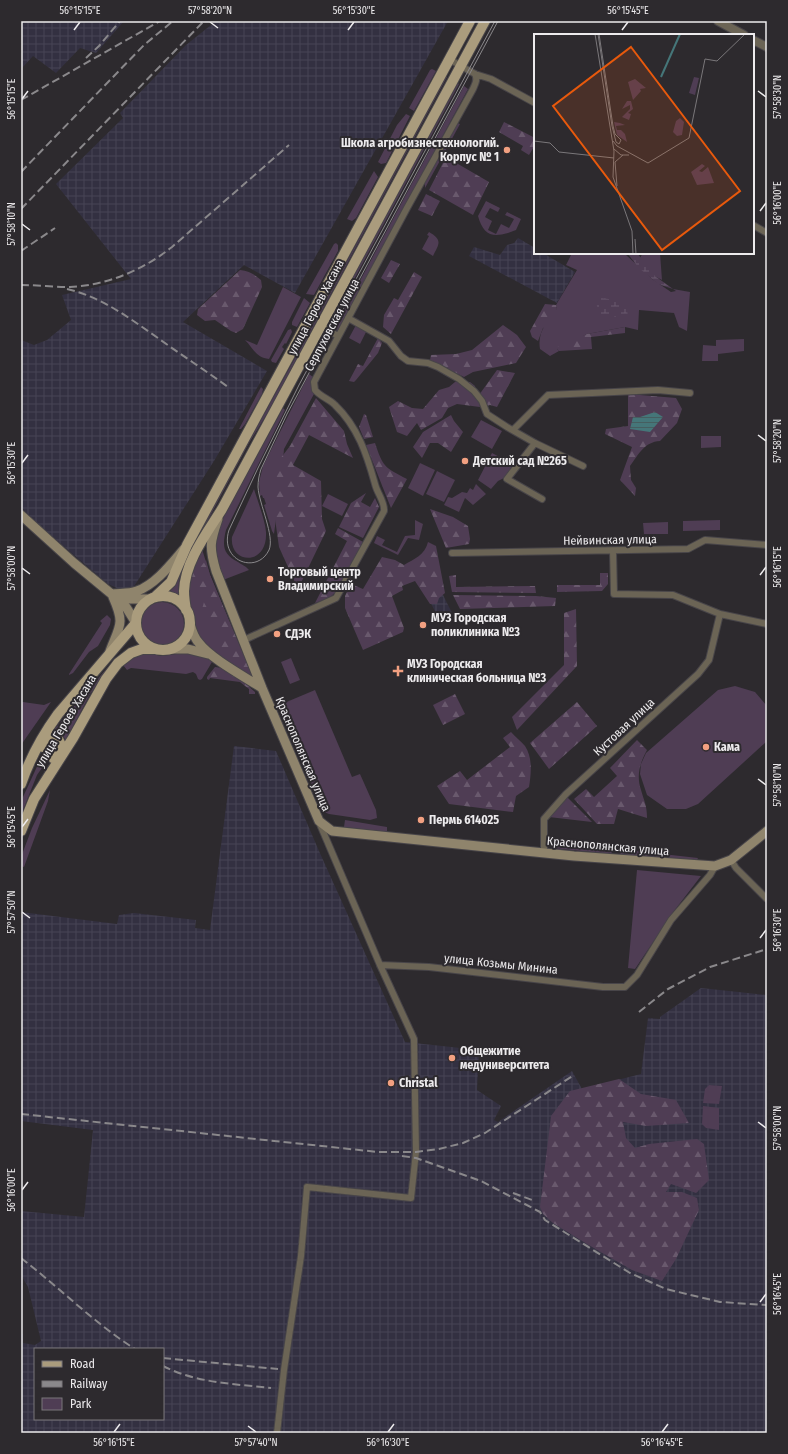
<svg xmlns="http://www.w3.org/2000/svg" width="788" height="1454" viewBox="0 0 788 1454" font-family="'Fira Sans Condensed',sans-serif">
<defs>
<pattern id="industrial-grid" width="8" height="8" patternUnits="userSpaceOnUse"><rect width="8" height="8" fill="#333041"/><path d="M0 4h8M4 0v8" fill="none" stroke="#474454"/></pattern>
<pattern id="forest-firs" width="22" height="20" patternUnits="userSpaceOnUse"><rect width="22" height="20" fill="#4f3d54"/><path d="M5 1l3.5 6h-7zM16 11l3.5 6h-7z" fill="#69596d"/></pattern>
<pattern id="wetland-marsh" width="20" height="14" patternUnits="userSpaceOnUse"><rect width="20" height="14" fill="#4f3d54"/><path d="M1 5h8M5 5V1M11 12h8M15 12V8" fill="none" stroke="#69596d"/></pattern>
<pattern id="water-rules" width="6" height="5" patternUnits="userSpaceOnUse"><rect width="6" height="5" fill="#457679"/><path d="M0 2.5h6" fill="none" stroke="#465e60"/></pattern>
</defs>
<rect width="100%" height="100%" fill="#2d2a2e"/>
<path fill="url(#industrial-grid)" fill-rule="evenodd" d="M21,21H124L96,53L80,48L56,73L33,56L21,69Z
M216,21H448L295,293L244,265L183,322L267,371L214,461L131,591L121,590L108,584L40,526L21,507V340L34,345L47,340L71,320L62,295L131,279L56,184L123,118L120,113L186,45Z
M518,238L535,248V253H543L575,272L557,303L469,256L474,247L500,255L507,245L514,243Z
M436,581L453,615L440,621L423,588Z
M234,746L276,751L319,851L405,1042L479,1050L477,1090L501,1106L494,1120L498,1122L572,1071L582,1089L641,1074L648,1018L660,1019V1017L701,988L767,995V1433H21V1334H23V1343L35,1345L41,1341L28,1287L21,1275V1211L84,1217L93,1130L21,1121V912L117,924L119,915L134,913L196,920L195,928L210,930ZM35,1349H163V1419H35Z"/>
<path fill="#4f3d54" d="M432,69L436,71L414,111L409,108L430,70Z
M446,77H447L433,103L310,333L309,332Z
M458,83L459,84L329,326L333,314Z
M464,86L468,89L338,330L334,331L347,305Z
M406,114L410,116L386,163L381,164L378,162L397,125Z
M457,123L460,124L425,188V182Z
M374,171L378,177L356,218L352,221L347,219Z
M486,201L500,208L498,212L490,208L485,217L492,221L488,230L496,234L501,224L509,228L514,219L505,215L507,212L521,219L516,230L508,233L511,226L508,233C491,238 483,234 478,216Z
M429,232C443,240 439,244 433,256L422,249L429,236L427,235Z
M336,243L338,245V251L314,295L306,294L334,244Z
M572,253H627L626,255L636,264L643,253H660L662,280L643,270L652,279L671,292L676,291L673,289L690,292L687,331L679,327L674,313L639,310L638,330L625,327L587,334L557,349L559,351L550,356L540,349C537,332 547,322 557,309L556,305L577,270L566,265Z
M283,287L301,297L269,359C256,358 253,348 245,340L257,345Z
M304,298L310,303L297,327L292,325V322Z
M356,325L366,332L360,344L349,338Z
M291,329L292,332L286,344L285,343L282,347L284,349L276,363L272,362L271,360L288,330Z
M306,338L307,339L305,343L273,404L249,443L184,565L179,581L178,596L170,592L198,534Z
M744,339V351L718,354V361H702L703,345L716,346V340Z
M309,374L313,377L311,387L314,394L284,449L282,473L274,534L272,531L264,505L266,504L264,498H263L262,495L260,496L259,482L263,466Z
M261,387L263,389L262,394L245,424L241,429H239Z
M283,408L285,410L226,530C222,546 223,554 238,562C242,565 246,566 249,570L223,580L213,551L222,520Z
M481,420L502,431L492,449L471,437Z
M701,436H721V447L701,448Z
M492,453L515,465L506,477L498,481L491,489L478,480Z
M420,463L435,470L423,496L408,488Z
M437,471L455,480L444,502L426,494Z
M476,484L486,494L473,505L465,498L459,512L444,505L448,497L452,498L462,492L467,493L470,488L473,490Z
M254,489C258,502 265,520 266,532C268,567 229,564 232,537Z
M328,494L348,504L342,516L322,506Z
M415,520L423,524L419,540L408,538L398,555L374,543L377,536L385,540L382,545L397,552L405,536L415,535Z
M720,520V530L683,531V521Z
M668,522V534H644L643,523Z
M202,549L210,575L253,678L211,651L195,631L188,588L193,567Z
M140 624a22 22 0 1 1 44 0a22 22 0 1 1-44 0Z
M107,615L111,619L110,625L98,646L89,652L73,673L69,675V674L102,623L100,621Z
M191,652L211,659L212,662L202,679L200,680L198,679L196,674L193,672L186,674L131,668L127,670L123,665L130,659L138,655L152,654L161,656Z
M291,658L300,680L290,684L281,662Z
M113,661L114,662L90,694L66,740L61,734L53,731Z
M735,686L755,692L767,706L766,742L698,804L686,809H667L647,795L640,774L641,764L646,753L718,690Z
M315,690L352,777L360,774L376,810L377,818L370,820L329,814L324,812L277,706Z
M23,702L44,705L51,702L21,745V703Z
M52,741H55L56,748L37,775L21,815V804L23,797L40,760L48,744Z
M50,790L48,801L24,867L21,866V857L32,828Z
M345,820L387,827V832L344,827Z
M547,841L614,848L611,854L553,848L547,845Z
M618,849L698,858L697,860L626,856L619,853Z
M637,870L701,876L674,911L635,969L628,968Z
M709,1085L722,1086L719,1104L703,1103L705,1089Z
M703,1106L719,1108V1130L706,1128L702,1124Z"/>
<path fill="url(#forest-firs)" d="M504,122L535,138V145L529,155L521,150L523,146L499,132Z
M446,157L489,182L473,215L429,190Z
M426,194L440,201L432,216L418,210Z
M391,260L400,264L389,283L381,278Z
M240,270C249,271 254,274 261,280L262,287L243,329L236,333L231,331L215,320L205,321L197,315L198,309Z
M414,272L422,277L391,334L383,327L384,315L394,298L398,300Z
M545,304L556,305L557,309L552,325L543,328L538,341L532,337L530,331Z
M503,325L517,335L526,347L516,363L473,372L464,377L430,360L431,355L456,354L472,350Z
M625,327V333L591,337L592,349L559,351L557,349L559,344L587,334Z
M378,338L382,343L378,353L356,380L354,382L349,381L358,364L363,366Z
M497,370L515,373L497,407L490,405L487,406L479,395Z
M455,382H470L475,386L480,407L457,404L448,408L442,418L421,430L417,423L407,436L397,432L389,407L398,401L412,408L423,409L439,390L449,387Z
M628,395H640L676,398L682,409L677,423L660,441C644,442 639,454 630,466L631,480L636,488L635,496L620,480L632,447L605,434L606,429L628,426Z
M316,398L344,431L347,444L353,458L309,435L293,465L321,481L322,519L326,531L298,589L279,547L272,497L280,459L290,446Z
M364,414L366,415L373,437L364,439L359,427Z
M451,415L454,421L463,432L451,452L438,443H430L422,458L413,447L423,432Z
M375,443C383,467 384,467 407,479L391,508L366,445Z
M366,493L361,502L370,507L375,498L379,507L363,538L339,527L351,503Z
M430,509L453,517L468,526L470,539L469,544L446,548Z
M338,528L363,542L338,590L329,598L315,603L347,541L335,534Z
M428,542L436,546L445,593L439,598L437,604H430L415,581L402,586L403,590L392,596L404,628L403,632L363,650L345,608V596L351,584L363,589L382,557L395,560L404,565C414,559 425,555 428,542Z
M206,560L210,575L253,678L216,654L215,644L219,638L215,628L220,620C210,620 207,622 201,613L204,602L203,589L196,584L189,583L190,575L199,569Z
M600,573H608V584L602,591L557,592V585H600Z
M456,575V587L535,586L536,593L452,592L449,576Z
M453,595L536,596L556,598L555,606L460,609Z
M576,609L577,666L517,730L512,717L564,665V613Z
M215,667C226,667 247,684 255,692V694H249V689L240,682L210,678L209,680L207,679V677Z
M455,694L465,714L443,725L433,705Z
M577,702L597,726L549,769L530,743Z
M511,732C515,737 521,741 525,746C533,758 531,774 529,787L516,796L513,812L449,804L437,786L460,771L467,780L510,747L503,738Z
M637,740L647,750C640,763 636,775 641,790C644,801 647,805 647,818L618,809L614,824H597L574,799L586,789L594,797L617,776L610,768Z
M567,797L592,822L549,817Z
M619,1079L641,1094L676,1100L689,1123L646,1126L623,1122L626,1138L635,1148L649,1144L697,1139L704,1144L709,1180L696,1193L671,1184L666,1192H682L697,1198L699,1210L676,1259L662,1281L632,1270L587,1244L553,1223L543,1214L540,1207L551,1116L570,1091Z"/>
<path fill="url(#wetland-marsh)" d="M627,253H637L655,276L673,289L658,284L639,268Z
M596,297L615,300L627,308L628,318L598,315Z"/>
<path fill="url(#water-rules)" d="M655,412L663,417L650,432L630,429L633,417H640Z"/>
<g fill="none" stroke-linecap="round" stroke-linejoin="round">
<defs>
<path id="minor" d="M449,59L475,74L491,79L535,103
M753,225L767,233
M348,318L389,341L401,356L408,361L428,363L438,367L459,379L474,391L482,401L487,414L507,427L535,443L583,466
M321,326L338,336
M513,430L548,395L658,390L690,393
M535,443L507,479L542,499
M613,551L614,594L673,595L720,614L767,624
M452,553L688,549L705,540L767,545
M244,640L336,598L384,511C385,502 377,493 375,484C367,455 358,427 335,405C329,399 321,397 315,390L314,382L407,208L473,89C475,84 478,80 475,74
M544,853V819L566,794L698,674L709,660L720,614
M731,860L736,868L767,899
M380,965L429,967L603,987H625L637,975L671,920L710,875L715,866
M277,1433L284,1370L301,1256L307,1187L411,1198L416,1152L414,1039L380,965L319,822"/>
<path id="tertiary" d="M718,21L744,35
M753,40L767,47"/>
<path id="secondary" d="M21,515L74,563L120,601L126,607L136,623
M218,519C210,542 209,547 216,571L262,688L319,821L332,831L574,856L715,866L731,860L767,831
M112,594C120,593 129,594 137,591C156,584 171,564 184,549
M119,596L130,599H151
M190,624C192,631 194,638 199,643C210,658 245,677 262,688
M170,649H188L208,654
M110,651C120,625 125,624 113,597"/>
<path id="primary" d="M136 623a27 27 0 1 1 54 0a27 27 0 1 1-54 0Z
M155,597L171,582L187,545L470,21
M186,610C185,604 184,597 184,591C185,561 207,533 222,509L485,21
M43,747L48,739L51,737L58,739L60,743L59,749L53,758
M21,784C30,758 42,736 58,714L136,623
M21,831L34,799L73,738L106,679L118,663L131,653L142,649H155"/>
</defs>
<use href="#minor" stroke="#484549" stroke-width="8"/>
<use href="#tertiary" stroke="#484549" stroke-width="10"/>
<use href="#secondary" stroke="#484549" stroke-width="11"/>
<use href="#primary" stroke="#484549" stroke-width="12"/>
<use href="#minor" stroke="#6b6455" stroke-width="6"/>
<use href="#tertiary" stroke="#6b6455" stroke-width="8"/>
<use href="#secondary" stroke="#8f846c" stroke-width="9"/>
<use href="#primary" stroke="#aa9c7d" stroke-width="10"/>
<path stroke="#8a888b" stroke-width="1" d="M495,21L299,385L258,468L229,530C219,561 257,575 269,550C275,536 259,504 258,487C258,481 259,475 261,469L287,414L498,21"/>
<path stroke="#8a888b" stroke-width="2" stroke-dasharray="8 4" stroke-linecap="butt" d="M86,58L99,46L120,21
M21,100L160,21
M21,172L144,45L173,21
M21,209L204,21
M21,251L55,228
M21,285C37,285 54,287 70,287C108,285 143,270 172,247L289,145
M67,289C102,297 129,318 158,338C181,355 205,370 228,387
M639,1012L668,989L710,967L767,949
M21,1114L378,1152H416L439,1149L463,1143L485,1133L574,1075
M402,1156L416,1158L481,1181L540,1212L545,1220L630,1273L666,1289L720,1302L767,1305
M513,1193L535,1201
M21,1258C60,1288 94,1323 135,1349
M163,1358L278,1369
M163,1366C196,1383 235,1384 271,1388"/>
</g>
<path fill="none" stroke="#edebed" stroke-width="1.5" d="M210,22L218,28M74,30L80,22M348,30L354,22M622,30L628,22M758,91L766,97M22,99L28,91M760,211L766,203M22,224L30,230M758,435L766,441M22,463L28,455M22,568L30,574M760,575L766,567M758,779L766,785M22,827L28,819M22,912L30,918M760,938L766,930M758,1122L766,1128M22,1190L28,1182M760,1302L766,1294M248,1426L256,1432M114,1432L120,1424M388,1432L394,1424M662,1432L668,1424"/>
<g fill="#f2a081" stroke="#2d2a2e" stroke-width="1.5">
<circle cx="507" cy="150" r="4"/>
<circle cx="465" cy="461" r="4"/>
<circle cx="270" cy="579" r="4"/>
<circle cx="423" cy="625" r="4"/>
<circle cx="277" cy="634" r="4"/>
<path d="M396 665h4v4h4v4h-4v4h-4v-4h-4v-4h4z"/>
<circle cx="706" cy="747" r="4"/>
<circle cx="421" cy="820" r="4"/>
<circle cx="452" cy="1058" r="4"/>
<circle cx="391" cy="1083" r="4"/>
</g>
<g text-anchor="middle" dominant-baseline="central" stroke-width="4" stroke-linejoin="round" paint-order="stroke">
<g font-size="12" font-weight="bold" fill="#edebed" stroke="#2d2a2e" text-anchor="start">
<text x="499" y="143" text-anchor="end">Школа агробизнестехнологий.<tspan x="499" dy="14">Корпус № 1</tspan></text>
<text x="473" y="461">Детский сад №265</text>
<text x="278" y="572">Торговый центр<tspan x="278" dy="14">Владимирский</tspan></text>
<text x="431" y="618">МУЗ Городская<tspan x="431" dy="14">поликлиника №3</tspan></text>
<text x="285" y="634">СДЭК</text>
<text x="407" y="664">МУЗ Городская<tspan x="407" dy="14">клиническая больница №3</tspan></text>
<text x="714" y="747">Кама</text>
<text x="429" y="820">Пермь 614025</text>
<text x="460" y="1051">Общежитие<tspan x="460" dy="14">медуниверситета</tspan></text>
<text x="399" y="1083">Christal</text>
</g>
<g font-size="12" fill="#edebed" stroke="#2d2a2e">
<text transform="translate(316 307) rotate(-62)">улица Героев Хасана</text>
<text transform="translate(332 325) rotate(-62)">Серпуховская улица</text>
<text transform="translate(610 540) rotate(-1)">Нейвинская улица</text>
<text transform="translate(66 721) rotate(-59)">улица Героев Хасана</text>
<text transform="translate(624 727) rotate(-43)">Кустовая улица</text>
<text transform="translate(303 754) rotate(67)">Краснополянская улица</text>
<text transform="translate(608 846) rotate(5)">Краснополянская улица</text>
<text transform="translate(501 964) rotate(6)">улица Козьмы Минина</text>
</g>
</g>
<g transform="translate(534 34)">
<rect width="220" height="220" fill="#2d2a2e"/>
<path d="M101,45L112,54L106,55L107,57L99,66L94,48ZM146,84L150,88L148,101L143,102L139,98L142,87Z" fill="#4f3d54"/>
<path d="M160,43L165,44L161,61L155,59ZM93,67H97L99,75L94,79L97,80L95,86L88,83L96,75V71L88,75ZM80,88L86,89L91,91L82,92L83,96H87L91,100L93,108L83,101ZM168,130L171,132L165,137L168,138L174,133L180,149L163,151L157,138Z" fill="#4f3d54"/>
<path fill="none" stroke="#457679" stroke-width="2" d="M127,43L146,0"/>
<path fill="none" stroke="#7a777a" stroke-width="1" d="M61,0L80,117L79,143L98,197L99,220M64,0L78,92L82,108L85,110L87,106L81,100L79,92L65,0M0,107L16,109L25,118L80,124M79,107L83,112L114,129L155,104L171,25L183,27L211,0M80,115L87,121H95M83,152L81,128L89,121M101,205L102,220"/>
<path fill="#e8590c" fill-opacity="0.15" stroke="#e8590c" stroke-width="2" d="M97,13L206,157L128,216L19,72Z"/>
<rect width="220" height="220" fill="none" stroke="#edebed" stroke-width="2"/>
</g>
<rect width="788" height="1454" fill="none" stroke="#2d2a2e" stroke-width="44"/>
<rect x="34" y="1348" width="130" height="72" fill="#2d2a2e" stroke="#7a777a"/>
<rect x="42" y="1361" width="20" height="6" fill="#aa9c7d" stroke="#7a777a"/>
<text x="70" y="1368" font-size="12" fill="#edebed">Road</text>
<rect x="42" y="1381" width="20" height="6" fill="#8a888b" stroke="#7a777a"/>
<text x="70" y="1388" font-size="12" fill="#edebed">Railway</text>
<rect x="42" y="1398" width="20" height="12" fill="#4f3d54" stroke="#7a777a"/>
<text x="70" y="1408" font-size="12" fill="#edebed">Park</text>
<rect x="22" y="22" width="744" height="1410" fill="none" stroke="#edebed" stroke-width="1.5"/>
<g font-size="10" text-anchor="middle" fill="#edebed">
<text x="80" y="14">56°15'15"E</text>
<text x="210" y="14">57°58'20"N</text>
<text x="354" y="14">56°15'30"E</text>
<text x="628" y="14">56°15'45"E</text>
<text transform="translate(777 97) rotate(-90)" y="4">57°58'30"N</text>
<text transform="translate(11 99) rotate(-90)" y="4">56°15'15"E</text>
<text transform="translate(777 203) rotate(-90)" y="4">56°16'00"E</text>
<text transform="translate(11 224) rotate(-90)" y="4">57°58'10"N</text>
<text transform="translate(777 441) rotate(-90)" y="4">57°58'20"N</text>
<text transform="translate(11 463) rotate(-90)" y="4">56°15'30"E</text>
<text transform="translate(777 567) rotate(-90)" y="4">56°16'15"E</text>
<text transform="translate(11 568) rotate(-90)" y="4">57°58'00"N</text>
<text transform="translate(777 785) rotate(-90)" y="4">57°58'10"N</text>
<text transform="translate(11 827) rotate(-90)" y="4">56°15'45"E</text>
<text transform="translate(11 912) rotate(-90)" y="4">57°57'50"N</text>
<text transform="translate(777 930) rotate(-90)" y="4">56°16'30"E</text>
<text transform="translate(777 1128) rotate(-90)" y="4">57°58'00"N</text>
<text transform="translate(11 1190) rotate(-90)" y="4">56°16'00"E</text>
<text transform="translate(777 1294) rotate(-90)" y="4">56°16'45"E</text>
<text x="114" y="1446">56°16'15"E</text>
<text x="256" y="1446">57°57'40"N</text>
<text x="388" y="1446">56°16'30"E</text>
<text x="662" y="1446">56°16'45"E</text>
</g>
</svg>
